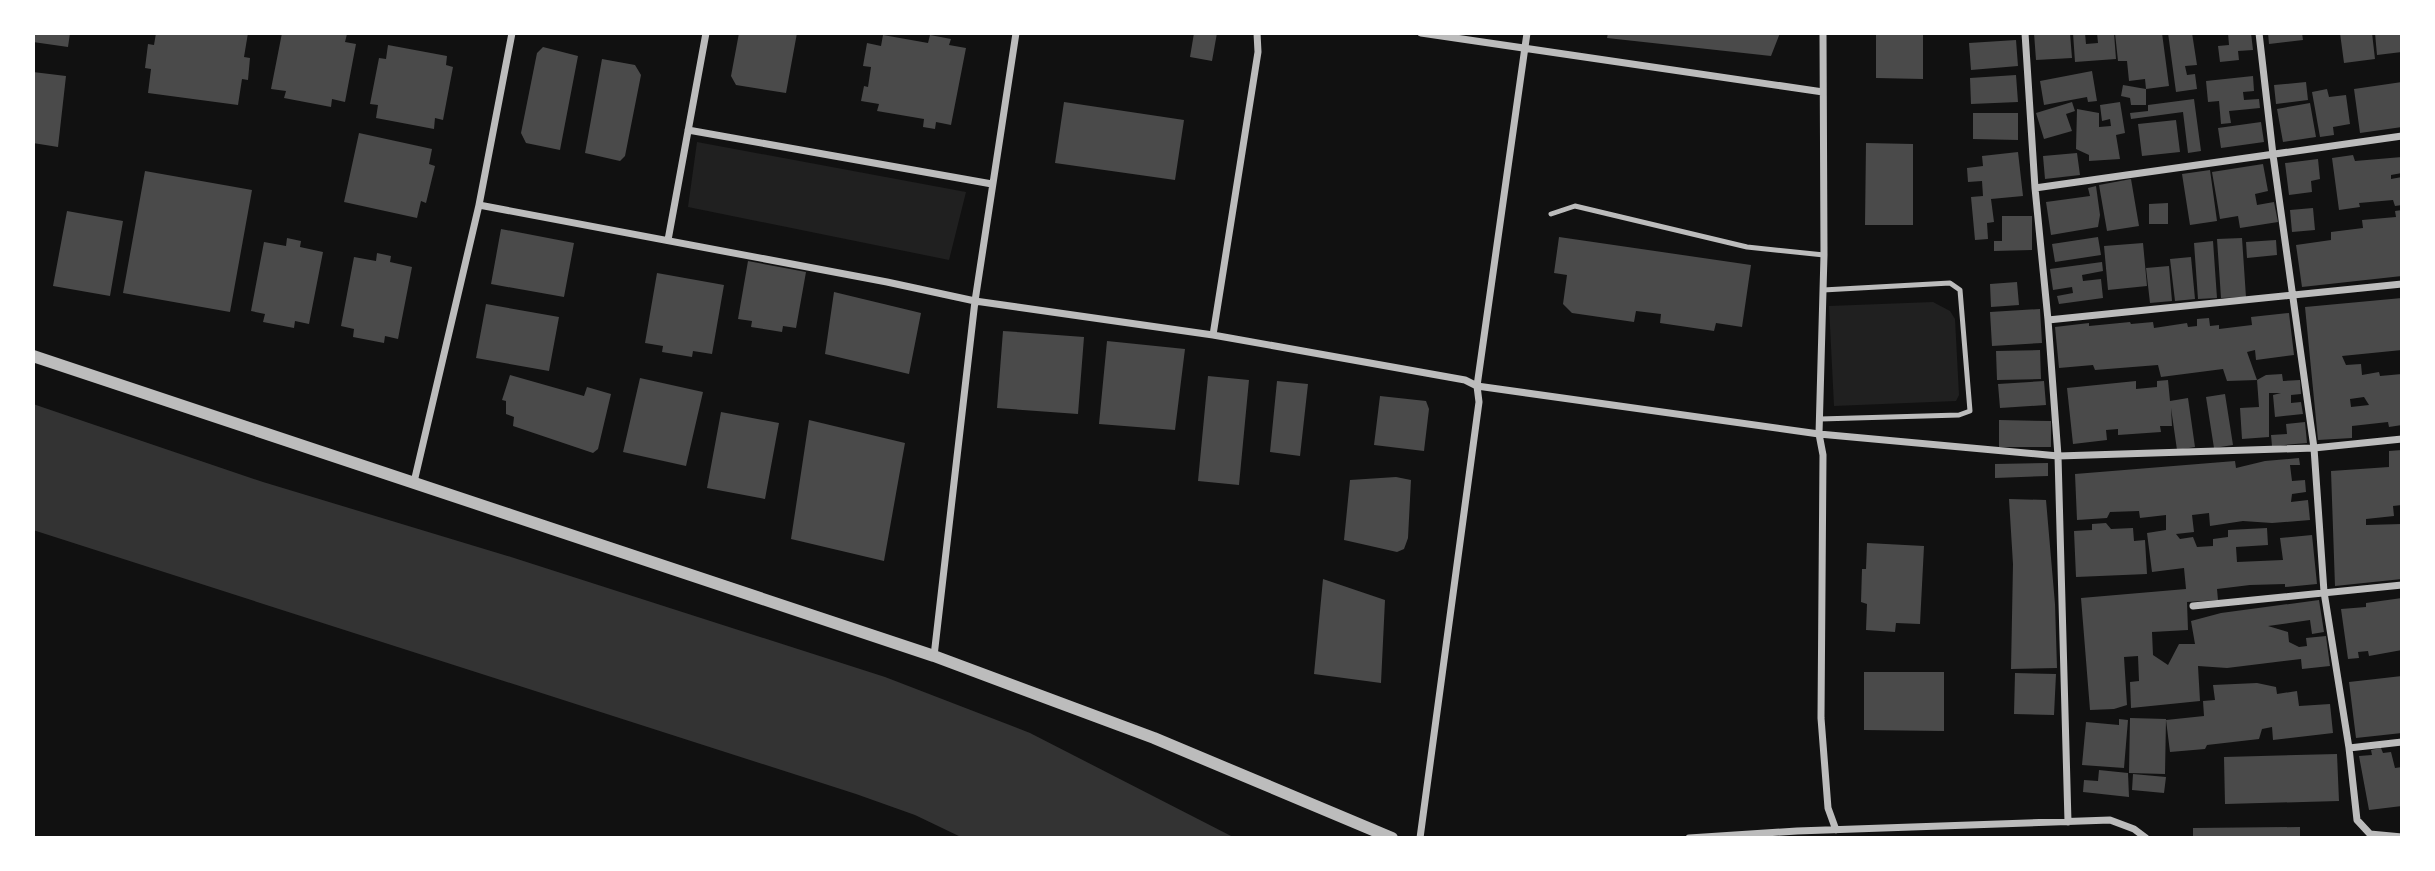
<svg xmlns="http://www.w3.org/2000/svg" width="2435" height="871" viewBox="0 0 2435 871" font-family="Barlow,sans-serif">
<rect width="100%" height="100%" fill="#111"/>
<path fill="#202020" d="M697,142L966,192L949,260L688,207Z
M1933,302L1950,311L1955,319L1959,395L1956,401L1834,406L1829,306Z"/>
<path fill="#333" d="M33,404L263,482L511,557L885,677L1030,733L1235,838H963L915,815L856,794L33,530Z"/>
<path fill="#4a4a4a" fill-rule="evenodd" d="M33,33H70L68,47L33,42Z
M156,33H248L244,57L250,58L248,80L242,79L238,105L148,93L151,69L145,68L148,44L154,45Z
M282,33H340L347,34L345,42L356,44L345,102L332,99L331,107L284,98L286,91L271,89Z
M739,33H797L786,93L736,85L731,76Z
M1194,33H1217L1212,61L1190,57Z
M1608,33H1780L1771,56L1607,38Z
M1876,33H1923V79L1876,78Z
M2034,33H2070L2072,58L2036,60Z
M2073,33H2085L2086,44L2098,43L2097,33H2114L2116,59L2075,62Z
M2115,33H2162L2169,86L2146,89L2145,79L2129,81L2127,61H2118Z
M2168,33H2192L2197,65L2185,66L2187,75L2195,74L2197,89L2176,92Z
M2228,33H2251L2253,50L2238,51L2239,60L2220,62L2218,46L2229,45Z
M2268,33H2302L2303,40L2269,44Z
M2340,33H2372L2375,59L2344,63Z
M2375,33H2402V52L2377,55Z
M883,35L928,43L930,35L951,39L949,45L966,48L951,125L936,122L935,129L923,127L924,119L877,111L879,104L861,101L864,86L868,87L871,67L863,66L867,43L881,46Z
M2016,40L2018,66L1971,70L1969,43Z
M388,45L447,56L446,65L453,67L443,120L435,118L434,129L376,118L378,105L370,104L379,58L386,59Z
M543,47L578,56L560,150L526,143L521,133L537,53Z
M602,59L635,65L641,75L625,156L620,161L585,153Z
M2092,71L2097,101L2088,102L2087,97L2044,105L2040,81Z
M33,72L66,76L58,147L33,143Z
M2016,75L2018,102L1971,104L1970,78Z
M2253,76L2254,91L2243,92L2244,100L2259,99L2260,108L2229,111L2231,123L2221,124L2219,101L2208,102L2206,81Z
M2306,82L2308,100L2276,104L2274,85Z
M2402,82V127L2360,133L2354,89Z
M2123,85L2146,89V105H2131L2130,98L2121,96Z
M2327,89L2329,97L2346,95L2350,124L2333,127L2334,135L2320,137L2312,92Z
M2194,99L2201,151L2188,153L2183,112L2131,119L2130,113L2148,111V105Z
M1064,102L1184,120L1175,180L1055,163Z
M2072,102L2075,111L2066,114L2072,131L2044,139L2036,113Z
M2120,102L2125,133L2116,135L2120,159L2089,161V155L2076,149L2077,109L2099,113V127L2111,126L2110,119L2102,121L2100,105Z
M2310,103L2316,137L2283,142L2277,109Z
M1973,113H2018V140L1973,139Z
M2176,120L2180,152L2142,156L2138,124Z
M2261,122L2264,142L2221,148L2218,128Z
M359,133L432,149L429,164L435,166L426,203L421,201L417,218L344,202Z
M1866,143L1913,144V225H1865Z
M2018,152L2023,196L1991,199L1994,222L1987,223L1988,239L1975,240L1971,197L1983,196L1982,181L1968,182L1967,168L1983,166L1982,156Z
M2077,153L2080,175L2045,179L2043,156Z
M2353,155L2355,161L2402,157V173L2391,175V179L2402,177V205L2395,206L2393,200L2359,203L2360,207L2339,210L2332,158Z
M2318,159L2320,179L2311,181L2312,192L2289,195L2285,163Z
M2263,164L2268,191L2255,194L2257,205L2274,202L2278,222L2240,228L2238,216L2220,219L2212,172Z
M2210,170L2217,221L2190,225L2182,174Z
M145,171L252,190L230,312L123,293Z
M2131,179L2139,226L2107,231L2099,185Z
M2096,186L2100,215L2098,227L2051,235L2046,202L2090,196L2088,188Z
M2168,203V224H2149V204Z
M2313,208L2315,230L2292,232L2290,210Z
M2402,210V276L2302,287L2296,245L2331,240V232L2363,228L2362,220L2396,217L2395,211Z
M67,211L123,221L110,296L53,286Z
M2002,216H2032V250L1994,251V241H2002Z
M501,229L574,243L564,297L491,284Z
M1559,237L1751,265L1742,327L1716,323L1714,331L1660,323L1661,314L1636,311L1634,322L1572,313L1563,304L1567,275L1554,273Z
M2098,237L2101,255L2055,262L2052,244Z
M287,238L301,241L300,247L323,252L309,324L295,321L294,328L263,322L265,314L251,311L264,242L286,246Z
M2242,238L2246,297L2221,298L2217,239Z
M2276,240L2277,255L2247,258L2246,242Z
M2213,241L2217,298L2198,299L2194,243Z
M2143,243L2147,286L2108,290L2104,246Z
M377,253L391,256L390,262L412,267L398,339L385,336L384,343L353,337L354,329L341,326L354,257L376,261Z
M2191,257L2195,299L2175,301L2170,259Z
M748,261L806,272L796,328L783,326L782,332L751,327L752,321L738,319Z
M2102,262L2103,271L2082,275L2083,281L2101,279L2103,298L2059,304L2057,296L2073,293L2072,287L2053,290L2050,269Z
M2169,266L2172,301L2150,303L2146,268Z
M657,273L724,285L712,354L693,351L692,357L662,352L663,346L645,343Z
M2017,282L2019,305L1991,307L1990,284Z
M834,292L921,313L909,374L825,354Z
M2402,298V350L2342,356L2346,365L2361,364L2362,375L2379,372L2380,376L2402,374V425L2389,427L2388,422L2352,426V438L2318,440L2305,307ZM2364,397L2369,405L2351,407L2350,399Z
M486,304L559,317L549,371L476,358Z
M2040,309L2042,343L1992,346L1990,312Z
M2289,313L2294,355L2256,360L2255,350L2247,352L2257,380L2227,381L2223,369L2161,377L2158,365L2095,370L2093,365L2059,368L2055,327L2089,323V326L2130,322L2131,324L2153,322L2154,328L2187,323L2188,327L2197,326V319L2209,318L2210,326L2219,325V329L2252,325L2251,317Z
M1003,331L1084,337L1078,414L997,408Z
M1107,341L1185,349L1175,430L1099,424Z
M2040,350L2041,379L1997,380L1996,351Z
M2282,374L2283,381L2300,380L2301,394L2291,395V403L2301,402L2303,414L2275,417L2273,395L2281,393H2269V437L2242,439L2240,408L2259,407L2257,380L2266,375Z
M510,375L584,396L587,387L611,394L598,449L593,453L513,426L514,417L506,414V401L502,400Z
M1208,376L1249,380L1239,485L1198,481Z
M640,378L703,392L686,466L623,452Z
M2168,380L2170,401L2188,398L2195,447L2177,450L2171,408L2172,426H2160L2161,432L2118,435V429L2106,430L2107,440L2073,444L2067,388L2136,381V389L2157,387V381Z
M1277,381L1308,384L1300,456L1270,452Z
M2044,381L2046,405L2000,408L1998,384Z
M2225,394L2233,445L2214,448L2206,397Z
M1380,396L1426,401L1429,409L1424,451L1374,445Z
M721,412L779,423L765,499L707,488Z
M809,420L905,443L884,561L791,539Z
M1999,420L2051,421V447H1999Z
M2305,422L2307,443L2272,446L2271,435L2287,434L2286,424Z
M2402,450V505L2393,506L2394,516L2366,519V525L2402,524V579L2335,586L2331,471L2389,467V451Z
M2299,458L2300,465H2290L2292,481L2305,480L2306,492L2292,494L2291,502L2308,500L2310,520L2272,523L2243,521L2210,526L2209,513L2192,515L2194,532L2176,534L2180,539L2193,537L2197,547L2213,546V539L2228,537V530L2267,528L2268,545L2236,547L2237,562L2283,560L2280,538L2312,535L2317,584L2285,587V584L2250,585L2217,589L2218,600L2187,602L2188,630L2152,632L2153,655L2168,665L2179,644H2195L2191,621L2221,613L2319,600L2324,632L2312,634L2310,620L2268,626L2288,632L2289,642L2299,647L2307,646L2306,638L2326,636L2330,666L2302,669L2301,659L2227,668L2198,666L2200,701L2131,708L2130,682L2139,681L2138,656L2124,657L2127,705L2114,709L2090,710L2081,598L2186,589L2184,568L2152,572L2147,533L2166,530V515L2140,518L2139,511L2110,512L2107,518L2077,520L2075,474L2235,461L2236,468L2265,461Z
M2048,463V476L1995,478V464Z
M1396,477L1411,480L1408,538L1404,549L1397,552L1344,540L1350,480Z
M2009,499L2046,500L2055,604L2057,668L2011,669L2013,564Z
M2106,523L2111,529L2133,528L2134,541L2145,540L2147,574L2076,577L2074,531L2092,530V524Z
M1867,543L1924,546L1920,624L1896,623L1895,632L1866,630L1867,604L1861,602L1862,569H1866Z
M1323,579L1385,600L1381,683L1314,674Z
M2402,598V650L2369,656L2368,651L2358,652L2359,658L2348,659L2341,609L2366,607V603Z
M1864,672H1944V731L1864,730Z
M2015,673L2056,674L2054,715L2014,714Z
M2402,676V733L2356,738L2349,682Z
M2257,683L2276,687L2277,694L2297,691L2299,706L2330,704L2333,733L2273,740L2272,727L2262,729L2259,739L2207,745L2205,749L2170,752L2166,720L2204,716L2203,701L2215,700L2213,685Z
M2130,718L2166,719L2165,774L2129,773Z
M2119,719L2128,720L2124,768L2082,765L2086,722L2119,725Z
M2381,748L2383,753L2391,752L2395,768L2402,767V806L2369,810L2359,756L2372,755L2371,750Z
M2337,754L2339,801L2225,804L2224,757Z
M2099,770L2128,773L2129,797L2083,792L2084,780L2098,781Z
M2133,774L2166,777L2164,793L2132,790Z
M2300,827V838H2193V828Z"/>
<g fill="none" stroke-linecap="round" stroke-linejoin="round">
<path stroke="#bcbcbc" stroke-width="5" d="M1551,214L1575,206L1747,247L1824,255
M1820,419L1959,415L1970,411L1960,290L1950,283L1823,290"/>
<path stroke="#bcbcbc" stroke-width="7" d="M1421,33L1823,92
M1527,33L1477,386L1819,434L2058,456L2314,448L2402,439
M1823,33L1824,255L1819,434L1823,455L1821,718L1828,808L1836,830
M2025,33L2035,188L2048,320L2058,456L2068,822
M2259,33L2273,155L2314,448L2324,592L2349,748L2357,820L2370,834L2402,837
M688,130L992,184
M2035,188L2402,136
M479,205L887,282L975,301L1213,335L1465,380L1477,386L1479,402L1420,838
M668,240L706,33
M2048,320L2402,284
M1213,335L1258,52L1257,33
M414,482L479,205L512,33
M2193,606L2402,585
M934,656L975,301L1016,33
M2349,748L2402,742
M1689,838L1797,831L2110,820L2134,829L2146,838"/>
<path stroke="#bcbcbc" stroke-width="12" d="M33,356L934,656L1154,738L1392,838"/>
</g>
<rect width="2435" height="871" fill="none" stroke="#ffffff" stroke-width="70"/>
</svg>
